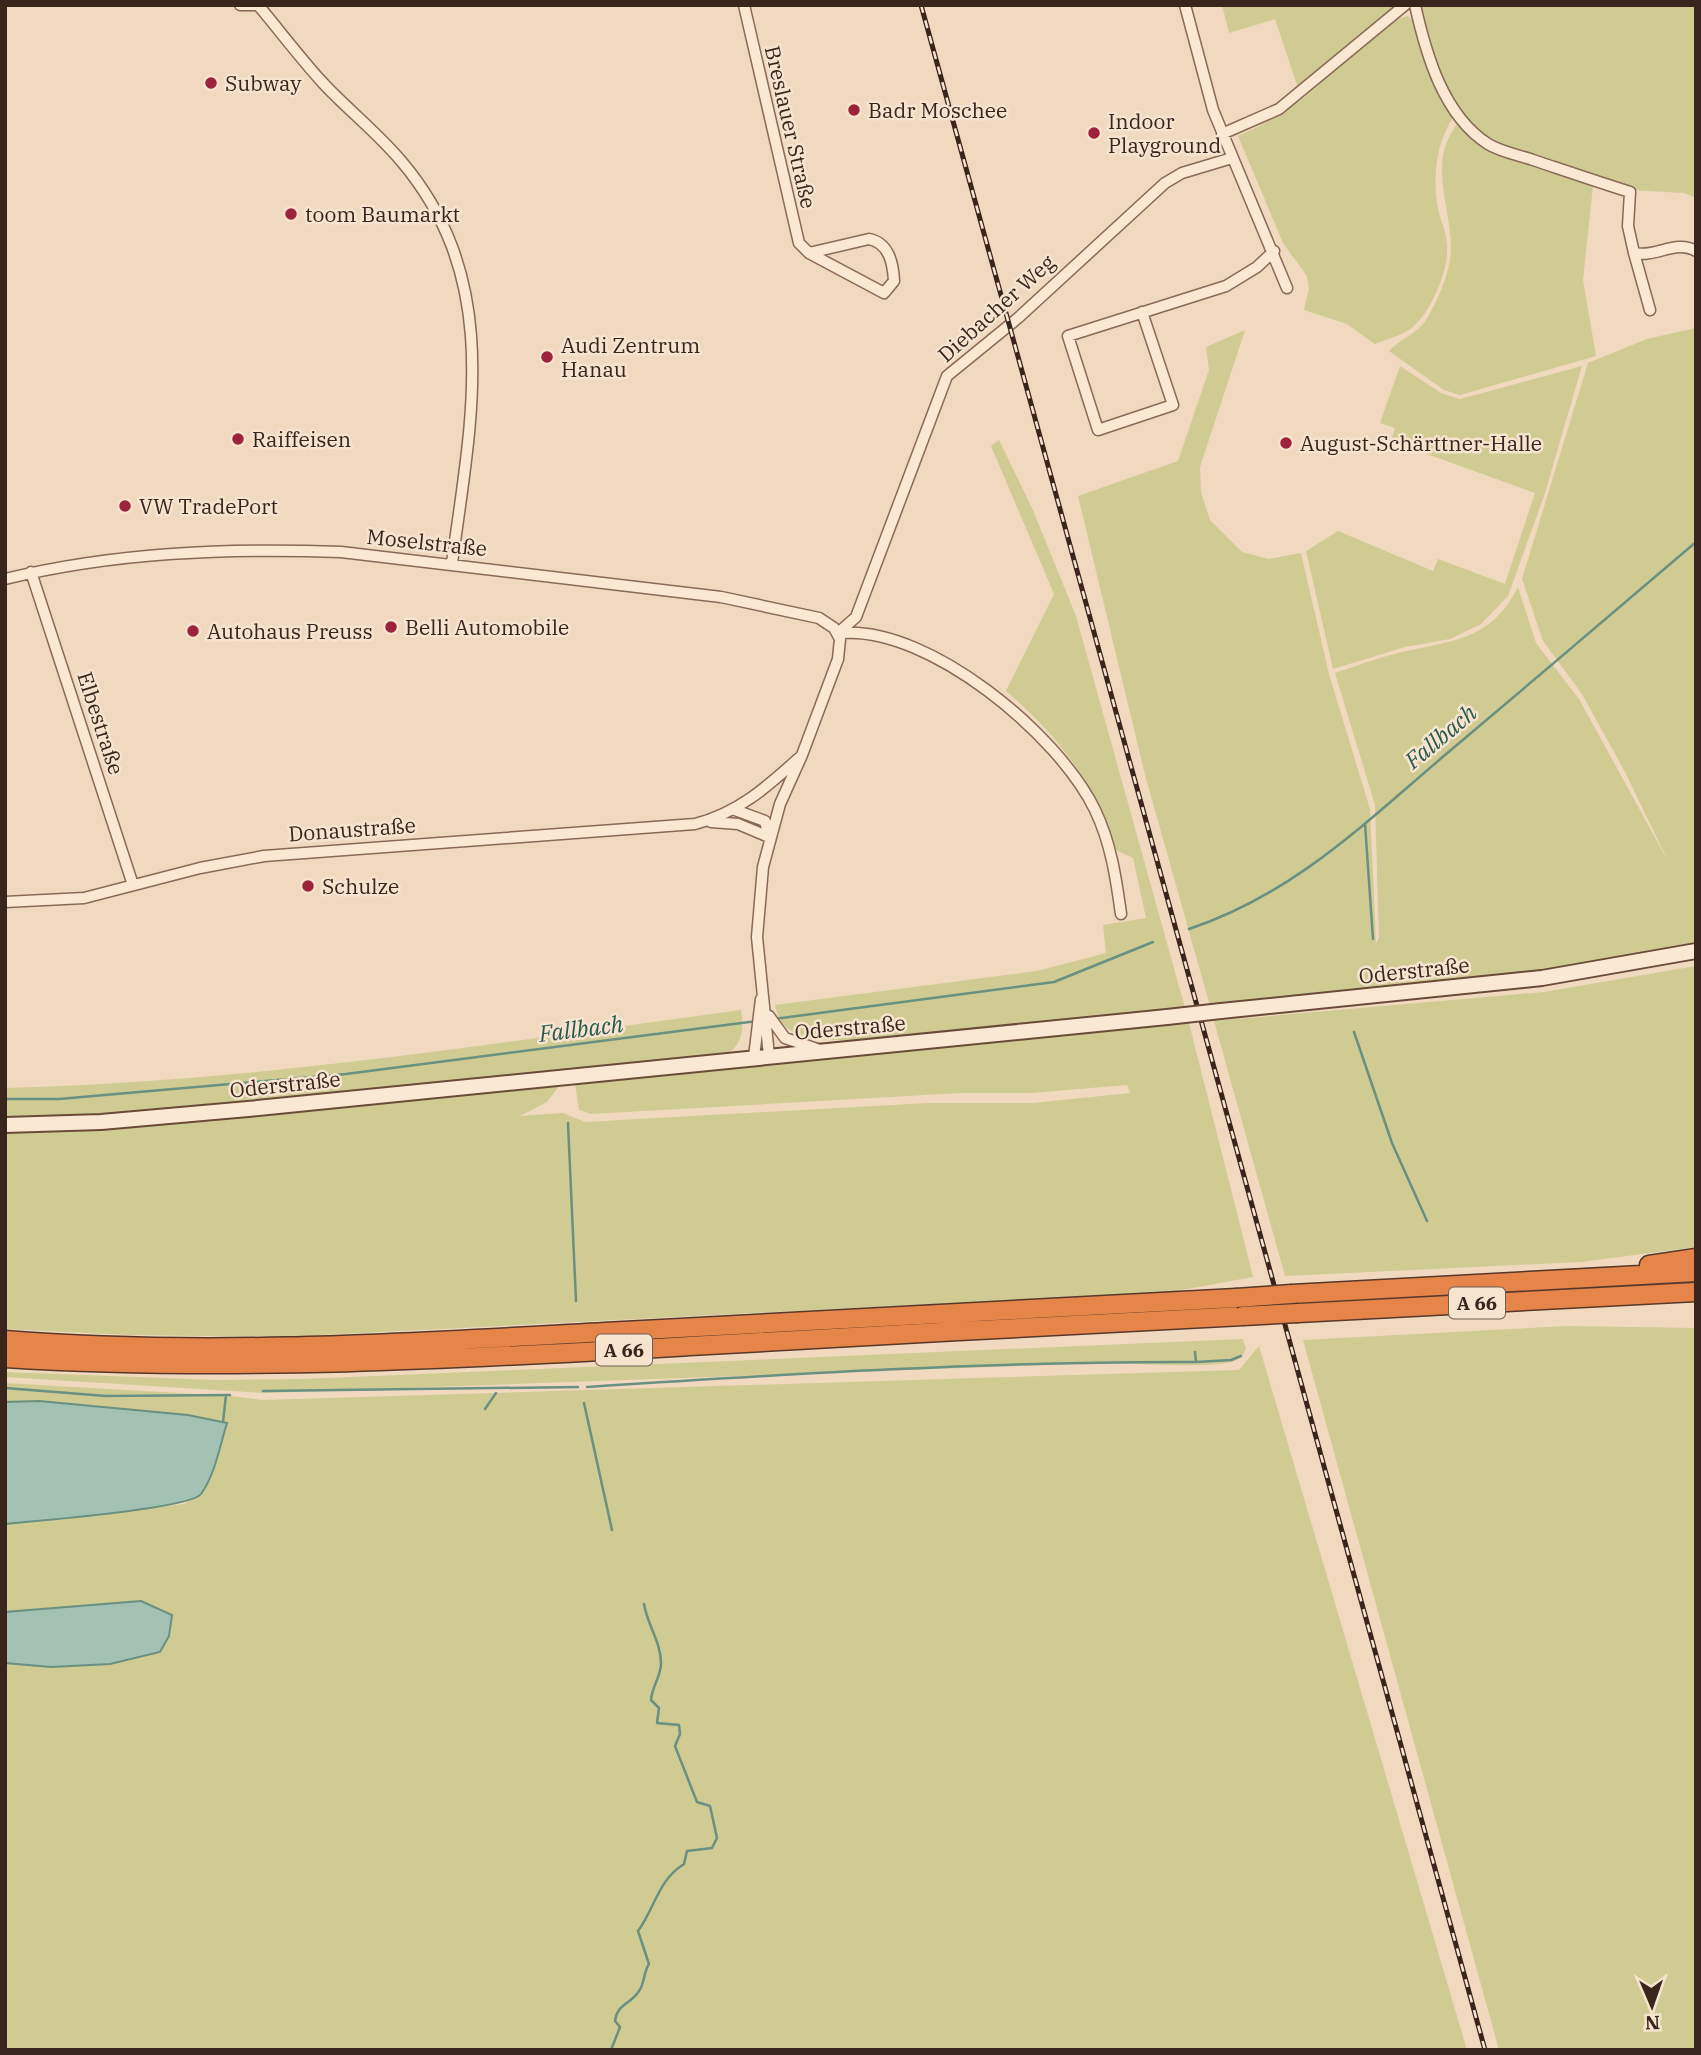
<svg xmlns="http://www.w3.org/2000/svg" width="1701" height="2055" viewBox="0 0 1701 2055" font-family="'IBM Plex Serif',serif">
<rect width="100%" height="100%" fill="#f0d9bf"/>
<path fill="#cfcb93" d="M1222,5H1400L1355,38L1298,88L1275,19L1229,33Z
M1420,5H1696V198L1684,193L1630,190L1490,142L1460,114L1432,60Z
M1408,16L1415,23L1426,65L1454,116C1437,141 1433,172 1437,203C1439,217 1446,230 1447,244C1450,268 1430,316 1409,330C1399,336 1385,340 1375,344L1347,324L1304,310L1309,289L1307,276L1283,243L1238,136C1265,124 1290,110 1312,91C1338,68 1374,23 1408,16Z
M1459,122L1498,153L1593,186L1583,280L1596,356L1460,395L1444,390L1389,351C1400,339 1417,334 1426,320C1438,301 1451,270 1451,248C1451,204 1426,161 1459,122Z
M1696,328V944L1531,972L1210,1006L1145,775L1078,496L1178,461L1209,370L1206,347L1245,330L1200,467L1201,492L1210,520L1242,552L1269,559L1301,553L1329,674L1370,809L1376,943L1379,938L1375,805L1335,673C1359,665 1383,656 1407,651C1458,640 1492,638 1518,587L1536,643L1579,699L1669,863L1625,772L1582,694L1543,641L1522,579L1588,363L1647,339Z
M1400,366L1441,393L1460,399L1582,366L1544,496L1508,596L1481,624L1450,639L1405,647L1333,669L1306,551L1338,531L1433,571L1438,559L1505,584L1535,493L1391,441L1395,428L1380,423Z
M999,440L1032,508L1076,616L1185,1008L882,1041C847,1035 784,1054 775,1005L1037,971L1106,953L1103,925L1146,918L1133,858L1116,850C1098,787 1055,732 1006,691L1054,594L991,446Z
M1696,966V1247L1581,1262L1285,1276L1214,1021L1544,992Z
M741,1010C744,1027 743,1044 727,1054L101,1118L5,1122V1088C251,1082 497,1043 741,1010Z
M1189,1023L1253,1277L1171,1292L282,1337L129,1335L5,1329V1133L239,1117L560,1085L547,1102L520,1116L563,1113L585,1122L928,1103H1033L1130,1093L1127,1085L1031,1093H961L591,1114L579,1110L575,1083Z
M1568,1326L1696,1328V2050H1499L1303,1340Z
M1243,1339L1246,1349C1243,1355 1241,1358 1235,1361C1214,1369 1128,1363 1100,1363L265,1393L5,1377V1372L216,1380L304,1379Z
M1259,1346L1467,2050H5V1663L110,1664L159,1652L169,1636L141,1601L5,1612V1524L184,1504L200,1495L213,1468L227,1423C197,1415 166,1413 135,1410C92,1405 49,1400 5,1402V1383L231,1396L263,1400L1239,1370Z"/>
<path fill="#a3c2b3" stroke="#699080" stroke-width="2" d="M39,1401L188,1415L227,1423C220,1445 215,1475 201,1494C190,1509 33,1521 5,1524V1402Z
M141,1601L172,1615L169,1636L160,1652L110,1664L51,1667L5,1663V1612Z"/>
<g fill="none" stroke-linecap="round" stroke-linejoin="round">
<path stroke="#699080" stroke-width="2.5" d="M1365,824L1373,939
M1189,929C1292,895 1364,824 1445,755C1529,684 1612,614 1696,542
M774,1019L1054,982L1153,942
M1354,1032L1392,1143L1427,1221
M5,1099H59L346,1074L757,1021
M568,1123L576,1301
M1195,1352L1196,1362L1231,1360L1241,1356
M587,1387C790,1374 993,1361 1196,1362
M5,1388L106,1396L230,1395
M263,1391L578,1387
M584,1403L612,1530
M485,1409L496,1393
M223,1422L226,1395
M611,2050L620,2027L615,2021C617,2004 630,2005 639,1991C645,1983 643,1973 649,1964L638,1931C655,1908 658,1880 684,1864L687,1851L712,1848L717,1838L710,1806L697,1802L675,1746L680,1734L679,1725L657,1723L659,1708L651,1700C652,1686 661,1677 661,1663C661,1642 647,1624 644,1604"/>
<defs>
<path id="street" d="M240,5H255
M258,5C280,31 300,58 323,83C348,110 378,133 402,162C503,282 471,421 452,563
M744,5L799,243L809,253L884,293L894,281C893,263 889,243 869,239L809,253
M1185,5L1213,110L1287,288
M1415,5C1426,54 1443,115 1488,144C1501,152 1519,155 1533,160C1566,171 1598,182 1630,192L1628,226L1634,253C1656,258 1676,239 1696,251
M1222,134L1279,109L1405,5
M1634,253L1650,310
M1142,312L1173,405L1098,430L1068,336L1226,286L1257,267L1274,251
M31,572L133,885
M5,579C116,552 228,548 341,552L721,597L819,618L834,628L840,639L838,659L802,755L780,804L763,867L757,937L769,1056
M838,633L856,617L947,376L1018,318L1165,183L1182,173L1232,158
M842,633C929,626 1059,735 1095,810C1111,843 1116,878 1121,914
M735,810L765,821L769,837
M711,822L738,824L769,837
M5,902L84,898L200,868L264,856L695,824C738,813 767,787 799,758
M769,1016L785,1038L817,1049
M754,1057L761,999"/>
<path id="secondary" d="M1221,1011L1542,978L1696,951
M5,1125L101,1122L248,1109L1167,1017"/>
<path id="highway" d="M1649,1265L1696,1258
M1292,1294L1696,1272
M1298,1313L1696,1292
M5,1340C205,1356 406,1343 605,1332C815,1321 1026,1309 1236,1298
M5,1358C234,1372 461,1359 690,1346C874,1335 1059,1326 1243,1316"/>
</defs>
<use href="#street" stroke="#8a6956" stroke-width="13"/>
<use href="#secondary" stroke="#6c4a3a" stroke-width="18"/>
<use href="#highway" stroke="#57382b" stroke-width="21"/>
<use href="#street" stroke="#fbe8d3" stroke-width="10"/>
<use href="#secondary" stroke="#fbe8d3" stroke-width="14"/>
<use href="#highway" stroke="#e5854a" stroke-width="18"/>
<defs>
<path id="rail" d="M921,5L1485,2050"/>
</defs>
<use href="#rail" stroke="#39251c" stroke-width="5"/>
<use href="#rail" stroke="#f7e4cf" stroke-width="2.5" stroke-dasharray="8" stroke-linecap="butt"/>
<defs>
<path id="secondary-bridge" d="M1167,1017L1221,1011"/>
<path id="highway-bridge" d="M1236,1298L1292,1294
M1243,1316L1298,1313"/>
</defs>
<use href="#secondary-bridge" stroke="#6c4a3a" stroke-width="18" stroke-linecap="butt"/>
<use href="#highway-bridge" stroke="#57382b" stroke-width="21" stroke-linecap="butt"/>
<use href="#secondary-bridge" stroke="#fbe8d3" stroke-width="14"/>
<use href="#highway-bridge" stroke="#e5854a" stroke-width="18"/>
</g>
<g fill="#9d233a" stroke="#f7e4cf" stroke-width="2.5">
<circle cx="211" cy="83" r="7"/>
<circle cx="854" cy="110" r="7"/>
<circle cx="1094" cy="133" r="7"/>
<circle cx="291" cy="214" r="7"/>
<circle cx="547" cy="357" r="7"/>
<circle cx="238" cy="439" r="7"/>
<circle cx="1286" cy="443" r="7"/>
<circle cx="125" cy="506" r="7"/>
<circle cx="391" cy="627" r="7"/>
<circle cx="193" cy="631" r="7"/>
<circle cx="308" cy="886" r="7"/>
</g>
<g text-anchor="middle" dominant-baseline="central" stroke-width="5" stroke-linejoin="round" paint-order="stroke">
<g fill="#f7e4cf" stroke="#725e52" stroke-width="2">
<rect x="1449" y="1287.5" width="56" height="31" rx="5"/>
<rect x="596" y="1334.5" width="56" height="31" rx="5"/>
</g>
<g font-size="19" font-weight="bold" fill="#39251c">
<text x="1477" y="1303">A 66</text>
<text x="624" y="1350">A 66</text>
</g>
<g font-size="21" fill="#39251c" stroke="#f7e4cf" text-anchor="start">
<text x="225" y="83">Subway</text>
<text x="868" y="110">Badr Moschee</text>
<text x="1108" y="121">Indoor<tspan x="1108" dy="24">Playground</tspan></text>
<text x="305" y="214">toom Baumarkt</text>
<text x="561" y="345">Audi Zentrum<tspan x="561" dy="24">Hanau</tspan></text>
<text x="252" y="439">Raiffeisen</text>
<text x="1300" y="443">August-Schärttner-Halle</text>
<text x="139" y="506">VW TradePort</text>
<text x="405" y="627">Belli Automobile</text>
<text x="207" y="631">Autohaus Preuss</text>
<text x="322" y="886">Schulze</text>
</g>
<g font-size="21" fill="#39251c" stroke="#f7e4cf">
<text transform="translate(791 127) rotate(77)">Breslauer Straße</text>
<text transform="translate(996 308) rotate(-42)">Diebacher Weg</text>
<text transform="translate(427 542) rotate(6)">Moselstraße</text>
<text transform="translate(101 723) rotate(72)">Elbestraße</text>
<text transform="translate(352 829) rotate(-4)">Donaustraße</text>
<text transform="translate(1414 970) rotate(-6)">Oderstraße</text>
<text transform="translate(850 1027) rotate(-5)">Oderstraße</text>
<text transform="translate(285 1084) rotate(-6)">Oderstraße</text>
</g>
<g font-size="23" font-style="italic" fill="#2a594e" stroke="#f7e4cf">
<text transform="translate(1440 736) rotate(-40)">Fallbach</text>
<text transform="translate(581 1028) rotate(-7)">Fallbach</text>
</g>
</g>
<rect width="1701" height="2055" fill="none" stroke="#39251c" stroke-width="14"/>
<g transform="translate(1652 2006) rotate(178)" stroke="#f7e4cf" stroke-width="5" paint-order="stroke">
<path d="M0-5L12 26L0 18L-12 26Z" fill="#39251c"/>
<text y="-10" font-size="19" font-weight="bold" text-anchor="middle" fill="#39251c">N</text>
</g>
</svg>
